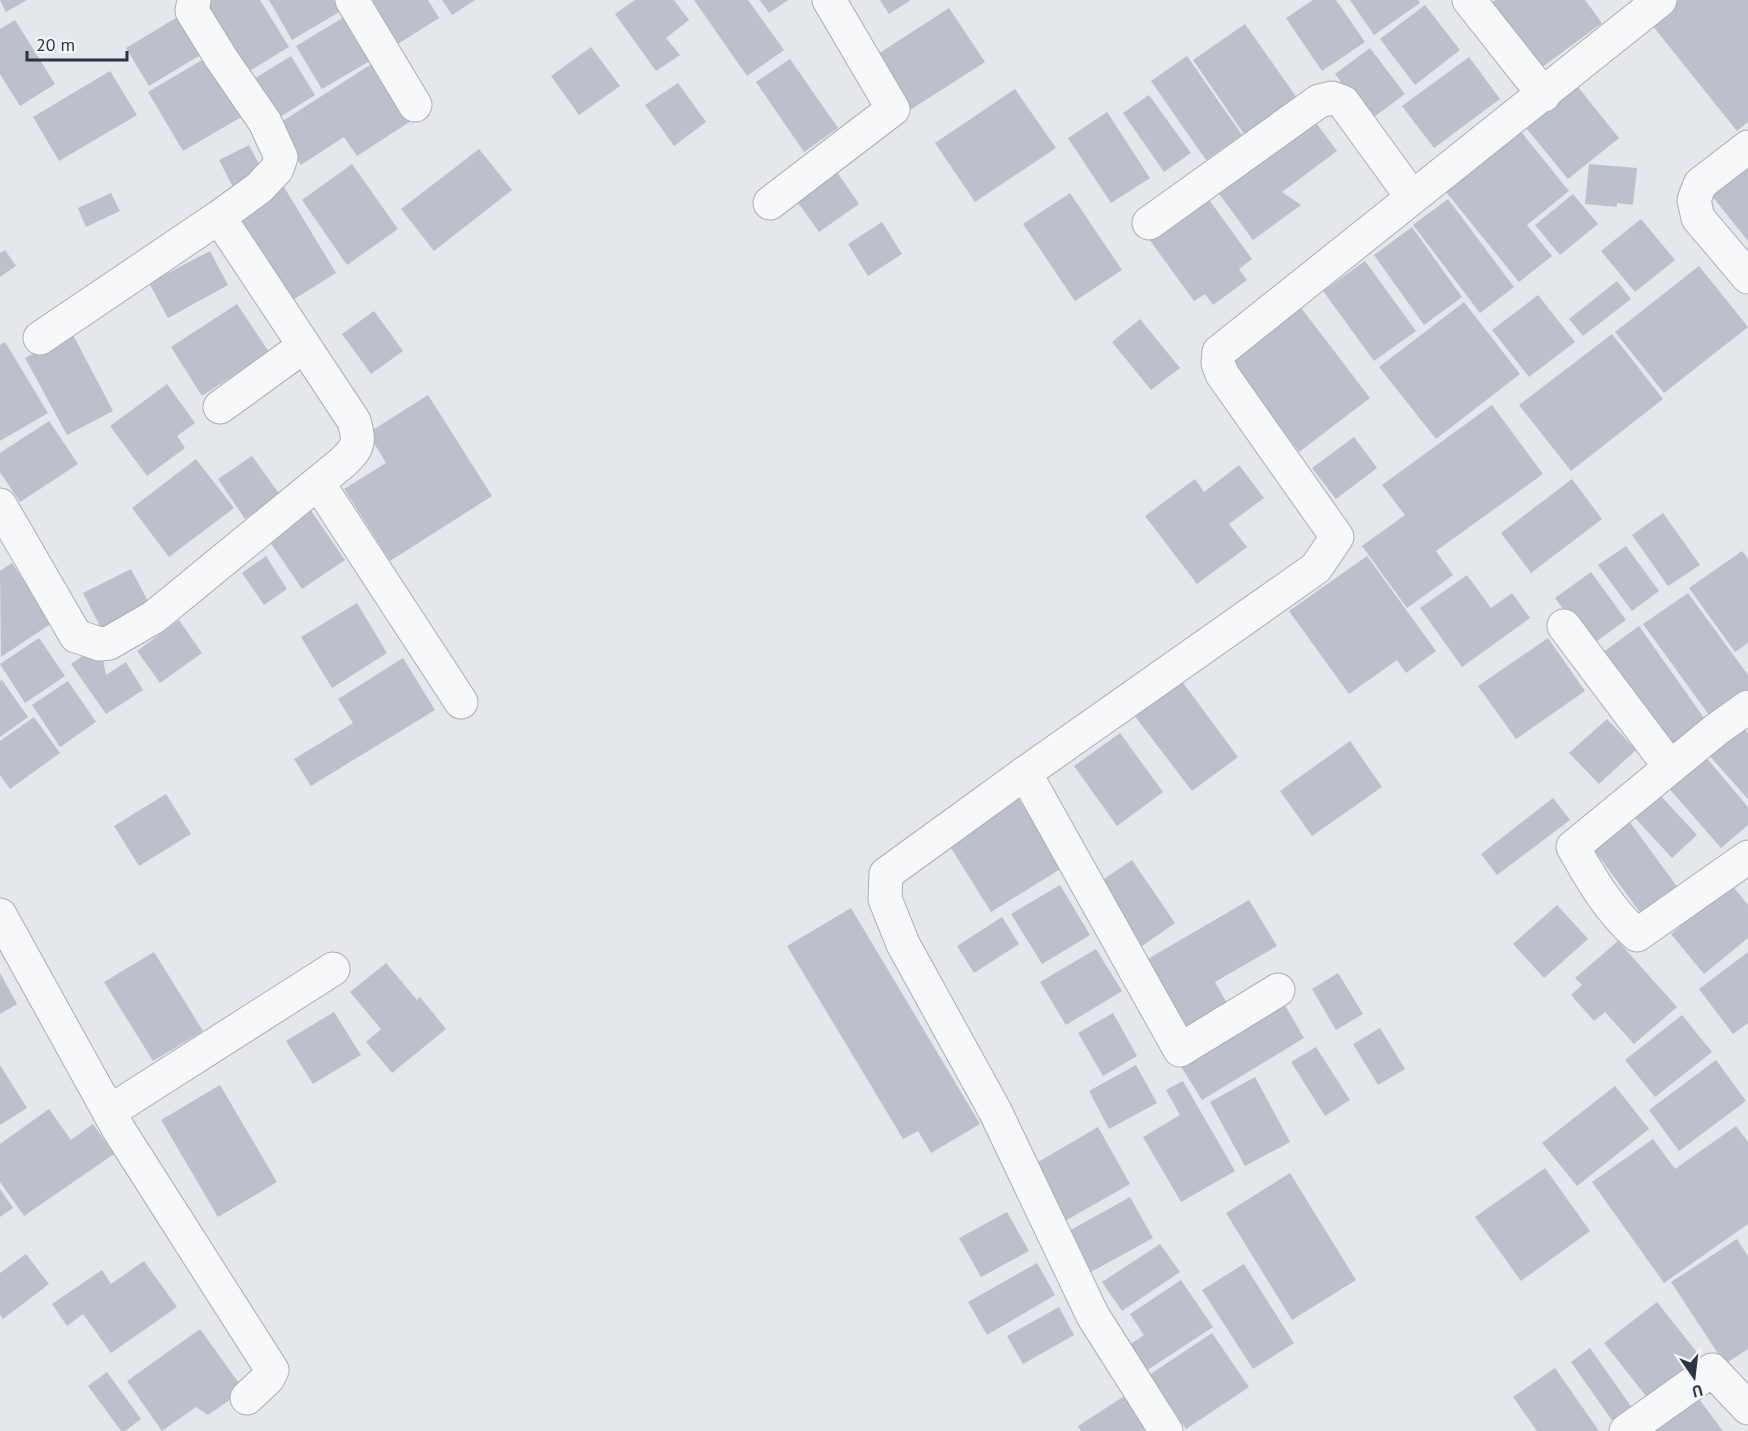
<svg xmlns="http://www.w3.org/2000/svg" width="1748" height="1431" viewBox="0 0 1748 1431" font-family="'PT Sans',sans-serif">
<rect width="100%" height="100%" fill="#e4e7ec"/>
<path fill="#bbc0ca" d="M0,0H27L6,12Z
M205,0H260L289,47L241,76Z
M269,0H334L341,11L292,40Z
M363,0H428L439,18L393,47Z
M442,0H475L452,15Z
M635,0H674L689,20L666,38L680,55L656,71L615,14Z
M694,0H748L784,50L747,76Z
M760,0H788L769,13Z
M880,0H911L889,14Z
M1313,0H1336L1365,42L1322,71L1286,18Z
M1350,0H1418L1420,3L1374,35Z
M1495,0H1585L1602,23L1537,71L1488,6Z
M1674,0H1748V122L1737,131L1648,20Z
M1425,5L1460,50L1415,85L1380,39Z
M949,8L985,62L910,110L875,56Z
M179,16L202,54L149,86L126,48Z
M346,16L373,59L322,89L296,46Z
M15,20L55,84L20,106L0,74V29Z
M1245,24L1297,98L1244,134L1193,60Z
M591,47L620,86L579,115L551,76Z
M1370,48L1405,94L1370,120L1335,74Z
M291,56L315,95L272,122L247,83Z
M1187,56L1242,135L1206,160L1151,81Z
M207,57L243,116L183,151L148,92Z
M1469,57L1500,99L1434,148L1402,106Z
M790,59L838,128L804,152L756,82Z
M373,63L411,121L357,156L344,137L301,165L275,126Z
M110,71L137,115L59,161L33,117Z
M1574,82L1619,138L1568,179L1522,123Z
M678,83L706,122L674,146L645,105Z
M1015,89L1056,148L975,202L935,143Z
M1149,95L1191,153L1164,172L1123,113Z
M1107,112L1150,178L1111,203L1068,138Z
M1314,120L1337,151L1282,192L1301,205L1253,240L1217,191Z
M1517,127L1569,191L1527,225L1552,256L1519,282L1442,187Z
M249,145L263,172L233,187L219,160Z
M479,149L512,190L434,251L401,209Z
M352,164L398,229L347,265L302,200Z
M1589,164L1637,168L1633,205L1617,203V207L1585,204Z
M1748,167V241L1712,196Z
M837,172L859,204L819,232L796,200Z
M284,187L336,273L288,303L235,217Z
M111,193L120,211L86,227L78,208Z
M1070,193L1122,270L1075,301L1023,224Z
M1573,194L1598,224L1560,255L1535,225Z
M1207,197L1252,259L1239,269L1247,280L1213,305L1205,294L1194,301L1149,239Z
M1448,199L1514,287L1480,313L1413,225Z
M1641,219L1675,260L1635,292L1601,251Z
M882,222L902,254L868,276L848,244Z
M1412,227L1462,297L1424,325L1374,255Z
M5,250L16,266L0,277V253Z
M210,251L228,285L168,318L149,283Z
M1365,261L1416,331L1374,361L1323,291Z
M1699,266L1748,327L1664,393L1615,332Z
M1617,281L1631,299L1583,336L1569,319Z
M1538,295L1575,342L1529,377L1492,330Z
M1464,302L1520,374L1436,439L1379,367Z
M237,304L269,352L202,396L171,347Z
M1299,305L1370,398L1299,452L1228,358Z
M374,311L403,351L371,374L342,334Z
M1140,319L1180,368L1151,390L1112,342Z
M72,333L113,411L67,435L25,358Z
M1612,334L1663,399L1571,471L1519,405Z
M5,342L48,413L0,441V345Z
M167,384L195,423L177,436L185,448L147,476L110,426Z
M428,395L492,496L390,561L344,489L386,463L368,433Z
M1492,405L1543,474L1436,551L1453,575L1407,608L1362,546L1405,515L1382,485Z
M49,421L78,464L20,502L0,472V453Z
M1354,437L1377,468L1336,499L1312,468Z
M252,456L280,495L245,519L218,479Z
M196,459L234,508L169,557L132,508Z
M1239,465L1264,498L1229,524L1247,547L1197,584L1145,516L1195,479L1204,492Z
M1572,479L1602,519L1531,573L1501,533Z
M308,506L345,560L302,589L266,536Z
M1663,513L1700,565L1668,586L1632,535Z
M1626,546L1659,591L1632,611L1598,565Z
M1742,551L1748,559V643L1735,652L1689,588Z
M266,556L287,589L264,605L242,573Z
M1367,556L1436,651L1406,673L1397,660L1349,694L1289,611Z
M12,563L52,623L1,657L0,571Z
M131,569L151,607L103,632L83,593Z
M1591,572L1626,620L1590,646L1555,598Z
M1467,575L1491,608L1512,593L1530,618L1462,667L1420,608Z
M1688,593L1748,675V693L1712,719L1643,624Z
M357,603L387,653L332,688L301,637Z
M179,620L202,653L160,683L137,651Z
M1639,626L1707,722L1663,754L1595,658Z
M39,638L65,676L25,703L0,664Z
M1548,638L1585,691L1516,739L1478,686Z
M100,644L106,675L126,662L143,690L106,714L71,664Z
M403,658L435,710L311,786L294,759L353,723L338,699Z
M2,680L28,717L0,737V681Z
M1181,680L1238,757L1192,791L1134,715Z
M68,681L96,722L60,747L32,705Z
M34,717L60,753L10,789L0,775V741Z
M1607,719L1636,750L1599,784L1569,753Z
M1741,725L1748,733V799L1708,754Z
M1120,733L1163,792L1117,826L1074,766Z
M1350,741L1382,787L1312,836L1280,791Z
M1704,755L1748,807V825L1721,848L1667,786Z
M166,794L191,834L139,866L114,826Z
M1660,795L1697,835L1672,858L1635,818Z
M1017,796L1062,868L991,912L946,840Z
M1553,798L1570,820L1497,875L1481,854Z
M1629,821L1678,888L1642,915L1592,847Z
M1132,860L1175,923L1142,946L1098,883Z
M1731,884L1748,905V938L1704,974L1671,934Z
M1060,885L1090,935L1042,964L1011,914Z
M1249,900L1277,946L1215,982L1228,1005L1182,1033L1141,963Z
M1557,905L1588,939L1544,978L1513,944Z
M851,908L980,1124L931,1153L918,1131L903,1139L787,946Z
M1002,917L1019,944L974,973L957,946Z
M1618,941L1677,1007L1634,1044L1605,1012L1594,1021L1571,995L1582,985L1575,978Z
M1096,949L1122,991L1066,1025L1040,982Z
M154,952L203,1031L153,1061L104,982Z
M1748,952V1023L1733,1034L1699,989Z
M386,963L417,1000L420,997L446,1029L392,1073L366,1042L381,1029L350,992Z
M0,973L17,1004L0,1014Z
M1338,973L1363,1014L1336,1030L1312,989Z
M1283,1002L1304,1038L1202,1100L1180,1065Z
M334,1012L361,1055L313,1084L286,1041Z
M1113,1013L1137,1056L1103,1076L1078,1033Z
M1682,1015L1712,1052L1655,1097L1625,1060Z
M1380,1028L1405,1069L1378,1085L1353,1044Z
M1316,1047L1350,1100L1325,1116L1291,1062Z
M1716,1060L1746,1101L1679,1151L1649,1110Z
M0,1065L27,1108L0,1125Z
M1136,1065L1157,1103L1109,1129L1089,1091Z
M1255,1077L1290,1142L1245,1166L1210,1102Z
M1183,1081L1235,1171L1181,1202L1143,1137L1180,1115L1166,1090Z
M220,1085L277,1182L218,1217L161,1120Z
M1615,1086L1649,1129L1577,1186L1542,1143Z
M49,1109L71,1140L93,1124L114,1154L24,1216L0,1182V1144Z
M1736,1126L1748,1142V1224L1664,1283L1592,1182L1653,1139L1675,1169Z
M1098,1127L1130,1184L1065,1221L1033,1165Z
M1545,1168L1590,1231L1521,1281L1475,1217Z
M1290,1173L1356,1280L1292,1320L1226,1213Z
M0,1189L13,1208L0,1217Z
M1130,1197L1153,1238L1091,1272L1069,1231Z
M1007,1212L1029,1251L981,1277L959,1238Z
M1737,1239L1748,1256V1349L1725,1364L1671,1282Z
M1160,1244L1180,1272L1122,1311L1102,1282Z
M26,1254L49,1284L3,1319L0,1315V1273Z
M144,1261L177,1307L111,1353L83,1314L67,1326L52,1304L102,1270L111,1284Z
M1037,1263L1055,1295L987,1335L968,1302Z
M1244,1264L1294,1343L1253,1369L1202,1290Z
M1181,1280L1213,1327L1146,1371L1129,1345L1144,1335L1130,1314Z
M1657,1302L1703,1360L1650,1401L1604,1343Z
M1059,1307L1074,1335L1023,1364L1007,1336Z
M200,1329L244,1390L208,1415L196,1407L162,1431L127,1381Z
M1212,1333L1249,1387L1186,1429L1149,1375Z
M1590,1348L1635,1412L1616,1426L1571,1362Z
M1555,1368L1599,1431H1537L1513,1397Z
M107,1372L141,1419L125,1431H121L88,1386Z
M1129,1393L1150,1427L1143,1431H1081L1078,1426Z
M1696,1395L1723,1431H1647Z"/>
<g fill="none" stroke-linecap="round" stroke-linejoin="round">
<defs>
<path id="minor" d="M352,0L415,105
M1469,0L1544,95
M1748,147L1700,184L1694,200L1698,218L1748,277
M770,203L893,109L829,0
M1149,223L1319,101L1332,98L1343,102L1412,197
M40,338L219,217L259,188L277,169L281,157L265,122L221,58L192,11L194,0
M220,407L304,346
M318,483L461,702
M0,505L76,636L100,644L109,643L154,617L342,463C359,447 360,443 354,421L219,217
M1564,626L1670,767
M1748,707L1717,729L1573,847C1591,879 1609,910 1637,935L1748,857
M1025,773L1180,1050L1278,990
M0,915L119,1130L272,1370L268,1378L247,1398
M109,1112L333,969
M1166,1431L1093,1316L995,1111L903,944L885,899L886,874L1025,773L1316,568L1337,537L1222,374L1218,363L1219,352L1660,0
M1626,1431L1712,1370L1748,1408"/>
</defs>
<use href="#minor" stroke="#a9aeb7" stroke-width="35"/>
<use href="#minor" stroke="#f7f8fa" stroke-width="33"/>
</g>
<g transform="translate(1694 1377) rotate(166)" stroke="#f4f6f9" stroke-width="4.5" paint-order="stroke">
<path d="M0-4.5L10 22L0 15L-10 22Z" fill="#2b3445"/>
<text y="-9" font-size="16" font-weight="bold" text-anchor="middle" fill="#2b3445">U</text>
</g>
<path d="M27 51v9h100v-9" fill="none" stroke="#2b3445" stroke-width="3"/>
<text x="36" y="51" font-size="18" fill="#2b3445" stroke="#f4f6f9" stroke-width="4.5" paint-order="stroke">20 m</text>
</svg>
